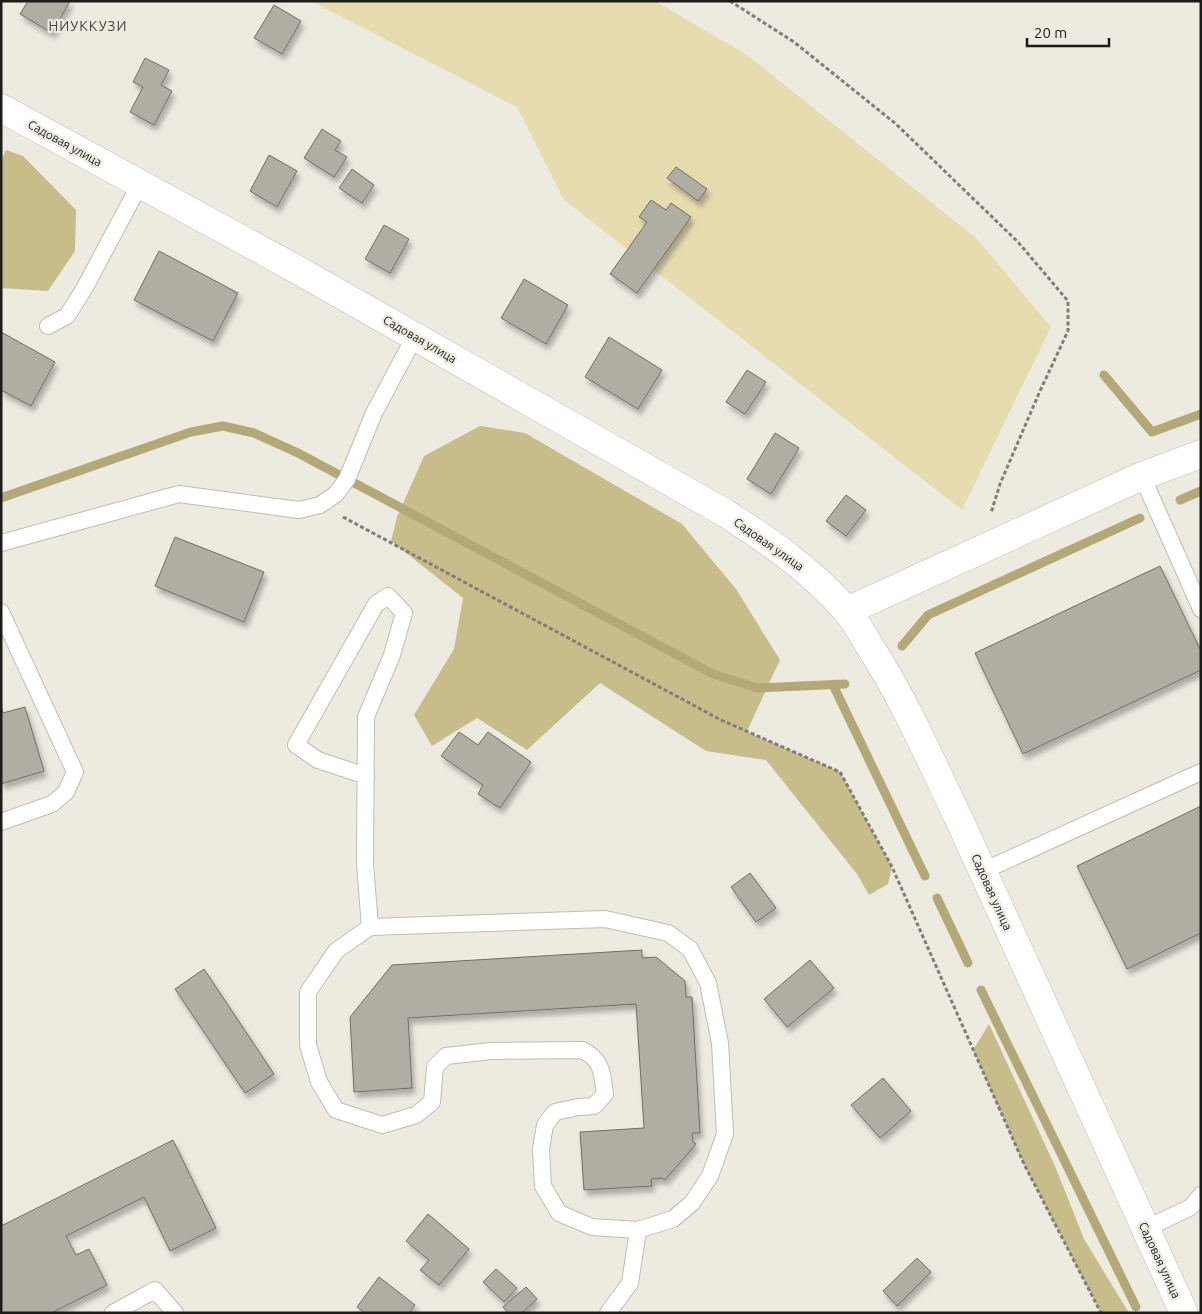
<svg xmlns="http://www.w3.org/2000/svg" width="1202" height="1314" viewBox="0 0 1202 1314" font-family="Ubuntu,sans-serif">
<defs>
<filter id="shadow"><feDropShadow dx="3" dy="5.5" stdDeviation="2.5" flood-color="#0004"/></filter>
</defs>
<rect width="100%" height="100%" fill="#edebe0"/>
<path fill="#e6dcb0" d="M311,1H655L747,55L977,239L1051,327L962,510L564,200L517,107Z"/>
<path fill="#c8bc8b" d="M6,150L23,156L76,210L75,251L48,291L1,288V160Z
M480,426L525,433L682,524L736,589L780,660L748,729L745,731L840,772L892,867L888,884L869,895L857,874L766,760L706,751L600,683L527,750L477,718L432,746L414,715L454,649L463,598L391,541L397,517L424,456Z
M989,1024L1055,1166L1084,1239L1129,1313H1101L1024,1164L973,1050Z"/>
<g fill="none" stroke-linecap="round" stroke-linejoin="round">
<path stroke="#b4a878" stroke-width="9" d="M1104,375L1152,432L1201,414
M1,498L191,432L223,426L254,433L298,453L713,674L757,688L845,684
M1180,500L1201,491
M902,646L928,615L1140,518
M833,685L925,876
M937,898L968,963
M981,990L1136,1307"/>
</g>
<path fill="#b0ada3" stroke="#706e65" filter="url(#shadow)" d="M28,1H70L52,33L20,14Z
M274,5L301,21L282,54L254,38Z
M145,58L169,70L161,85L172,91L154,125L130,112L143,87L133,82Z
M322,129L341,141L335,150L347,157L334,177L304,158Z
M269,155L297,171L277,207L250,191Z
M676,167L707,189L698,201L667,178Z
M352,169L374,185L362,203L339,188Z
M651,200L666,210L671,203L691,217L637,293L610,274L647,222L639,217Z
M384,225L409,239L390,273L365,259Z
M159,251L238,293L213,341L134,300Z
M524,279L568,305L546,344L501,318Z
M1,332L55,362L31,406L1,390Z
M609,337L662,370L638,409L585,377Z
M747,370L766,382L745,414L726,402Z
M775,433L799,448L771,494L747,479Z
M846,495L866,510L846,536L826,521Z
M175,537L264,572L244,622L155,586Z
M1160,566L1201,651V670L1023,754L975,653Z
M1,706L3,713L25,707L44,771L1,784Z
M459,732L478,745L488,732L531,762L500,808L478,794L483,785L441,756Z
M1201,806V933L1127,969L1077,866Z
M750,873L776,908L756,922L731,887Z
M642,950V958L656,957L685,981L686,997H692L700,1133H692L693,1142L696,1144L665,1180L662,1178L651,1179L652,1186L584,1190L580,1132L644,1128L636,1004L408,1018L412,1088L354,1092L350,1017L392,965Z
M810,960L834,988L787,1027L764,999Z
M204,969L274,1074L245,1093L175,989Z
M883,1078L911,1111L880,1138L851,1105Z
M173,1140L216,1228L170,1251L144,1197L66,1236L76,1255L89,1249L107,1285L51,1313H1V1226Z
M428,1214L469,1249L439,1285L420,1270L429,1260L406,1241Z
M917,1258L931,1272L897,1306L883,1291Z
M496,1269L517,1288L504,1302L483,1282Z
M379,1277L415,1305L409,1313H365L357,1307Z
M526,1287L537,1299L522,1313H508L503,1307Z"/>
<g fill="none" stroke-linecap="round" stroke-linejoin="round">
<defs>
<path id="lane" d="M48,326L67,316L84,289L140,184
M1142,476L1201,609
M1,543L179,494L299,510L320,505L336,494L347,479L374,413L415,336
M1,612L75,772L66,792L52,804L1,822
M366,776L318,760L296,745L376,604L388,596L404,613L392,655L366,717L365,864L370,927
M983,871L1201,772
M605,919L668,933L690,949L708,983L720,1043L725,1134L710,1176L692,1203L673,1219L638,1230L592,1227L559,1213L543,1186L541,1149L545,1125L555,1112L578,1107L594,1106L605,1094C602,1074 603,1060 582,1050L491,1051L446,1056L435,1067L432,1102L416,1115L382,1125L336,1110L319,1082L308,1045V992L336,951L370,927Z
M1145,1229L1191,1207L1201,1195
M113,1313L155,1290L175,1313
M608,1313L630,1283L638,1230"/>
<path id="street" d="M847,611L1142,476L1201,454"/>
<path id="secondary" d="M1,108L296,269L725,513C769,541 811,570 846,610C855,620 862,633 869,645C904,699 930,759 958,817L1184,1313"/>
</defs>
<use href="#lane" stroke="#bfbdb2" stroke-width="18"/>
<use href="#street" stroke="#bfbdb2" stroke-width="29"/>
<use href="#secondary" stroke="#bfbdb2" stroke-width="29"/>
<path stroke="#7f7e77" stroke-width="3" stroke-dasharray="4 2.5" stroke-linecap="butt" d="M730,1L794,42L896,124L1018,242L1068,301V331L1040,391L1000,484L991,513
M343,517L721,720L840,772L892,867L1024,1164L1101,1313"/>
<use href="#lane" stroke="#fff" stroke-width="16"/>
<use href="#street" stroke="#fff" stroke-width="28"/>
<use href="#secondary" stroke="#fff" stroke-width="28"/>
</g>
<g text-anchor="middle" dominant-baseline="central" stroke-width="4.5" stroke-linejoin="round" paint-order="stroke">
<g font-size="12" fill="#1d1c19" stroke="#edebe0">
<text transform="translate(65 143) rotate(29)">Садовая улица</text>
<text transform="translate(420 339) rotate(30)">Садовая улица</text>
<text transform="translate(769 544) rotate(35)">Садовая улица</text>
<text transform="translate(992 892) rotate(66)">Садовая улица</text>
<text transform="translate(1160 1260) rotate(65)">Садовая улица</text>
</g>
<g font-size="14" letter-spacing="1" fill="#47453c" stroke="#edebe0">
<text x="88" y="26">НИУККУЗИ</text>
</g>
</g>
<rect width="1202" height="1314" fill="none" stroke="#1d1c19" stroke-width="5"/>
<path d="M1027 38v8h82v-8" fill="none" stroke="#1d1c19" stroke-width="2.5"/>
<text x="1034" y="38" font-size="15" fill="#1d1c19" stroke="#edebe0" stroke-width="4" paint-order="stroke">20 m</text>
</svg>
